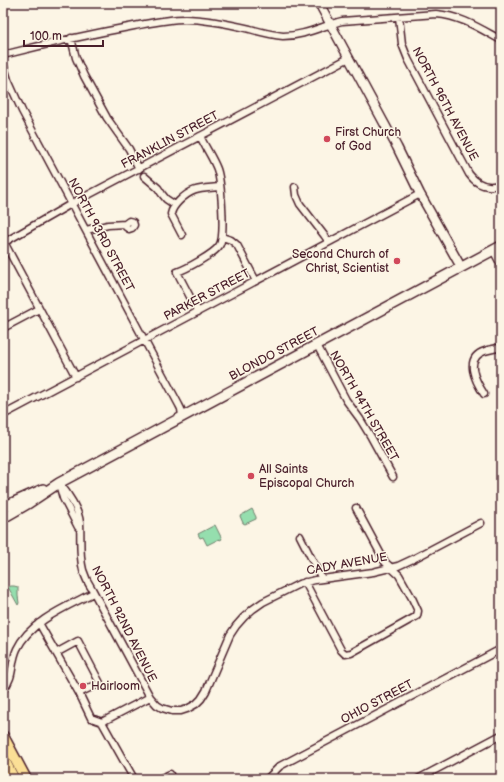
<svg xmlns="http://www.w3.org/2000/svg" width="504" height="782" viewBox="0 0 504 782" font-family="'Balsamiq Sans',sans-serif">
<rect width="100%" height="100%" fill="#fcf5e5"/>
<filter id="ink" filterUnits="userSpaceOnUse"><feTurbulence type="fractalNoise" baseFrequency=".025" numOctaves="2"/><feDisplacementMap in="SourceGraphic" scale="8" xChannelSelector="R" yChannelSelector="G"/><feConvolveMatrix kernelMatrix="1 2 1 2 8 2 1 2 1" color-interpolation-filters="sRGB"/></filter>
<g filter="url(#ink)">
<path fill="#95deae" stroke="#707e6c" d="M252,509L256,517V519L245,524L243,523L240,516Z
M215,525L222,539L220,540L219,539L207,545L203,537L200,538L198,534Z
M11,586H14L18,587V596L19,603L18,605L8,587Z"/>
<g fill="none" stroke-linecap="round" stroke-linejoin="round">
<defs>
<path id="minor" d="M399,17L402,44L408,59L469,174C477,185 488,189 501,184
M71,38L76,58L84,76L107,118L129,149L139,169
M3,55C46,44 90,34 134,26C150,23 168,19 185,19C207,19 229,24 250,29C261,32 272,35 283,36C304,36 322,26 342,21L436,14C461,16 479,28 501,40
M3,63L8,80L22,111L179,405L181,409L182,416
M144,176L158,188L162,194L166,199L175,205
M295,187L296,195L300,204L324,235L329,242
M86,230L108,225L125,224L129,221L133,222L134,225L132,228L129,229L126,227L125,224
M182,235L171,214C172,208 176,204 179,201C193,187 201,189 220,187
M222,237L231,240L237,245L256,281
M4,242L76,377
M3,243L71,204L349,58
M493,250L501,265
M198,312L177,272C186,269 214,254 219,246C226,237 221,181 217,169C213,158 205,147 200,136
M3,328L39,309
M317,345L346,400L360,419L371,437L393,477
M484,394C476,382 463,358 485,351C490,349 496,349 501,347
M3,415L420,194
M59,483C68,493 79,510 80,523C81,539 79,555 83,570C85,577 88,583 92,589L150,697L157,705L162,708L172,711H181L187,709L196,704L201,699L206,691L230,635L236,626L244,617L253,609L263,602L299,584L315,580L373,572L398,566L413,559L481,523
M59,484L63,498L78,527
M300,536L322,579
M305,582L341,650L345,654L351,653L417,616L418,611L412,598L399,575L385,562L356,508
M39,623L79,693L91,718L102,722
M56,653L78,641L100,683L79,693
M3,690C15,676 10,664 17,649C30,621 68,606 93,593
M134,779L102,722L150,697
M159,779L170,774
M267,779L280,766L501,649
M418,779L501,735"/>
<path id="tertiary" d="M319,3L397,147L420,194L461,267"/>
<path id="secondary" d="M3,507L43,489
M3,518L29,503L59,483L501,246"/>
<path id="primary" d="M3,736L26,779
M3,758L14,779"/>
</defs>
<use href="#minor" stroke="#4a1f2b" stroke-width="9"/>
<use href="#tertiary" stroke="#4a1f2b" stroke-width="11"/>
<use href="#secondary" stroke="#4a1f2b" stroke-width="12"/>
<use href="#primary" stroke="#4a1f2b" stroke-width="13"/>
<use href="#minor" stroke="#fcf5e5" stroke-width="6"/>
<use href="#tertiary" stroke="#fcf5e5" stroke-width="8"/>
<use href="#secondary" stroke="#fcf5e5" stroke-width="9"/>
<use href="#primary" stroke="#fbdf96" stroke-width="10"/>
</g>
</g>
<g fill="#d1495b" stroke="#fcf5e5" stroke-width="1.5">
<circle cx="327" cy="139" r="4"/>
<circle cx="397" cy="261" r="4"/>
<circle cx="251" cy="476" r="4"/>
<circle cx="83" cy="686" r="4"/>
</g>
<g text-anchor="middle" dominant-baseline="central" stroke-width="3" stroke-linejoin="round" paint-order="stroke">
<g font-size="12" fill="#4a1f2b" stroke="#fcf5e5">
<text transform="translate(445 104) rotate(62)">NORTH 96TH AVENUE</text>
<text transform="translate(170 140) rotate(-28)">FRANKLIN STREET</text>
<text transform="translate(101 235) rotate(62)">NORTH 93RD STREET</text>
<text transform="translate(207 295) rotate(-28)">PARKER STREET</text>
<text transform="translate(274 354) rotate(-28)">BLONDO STREET</text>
<text transform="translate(364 406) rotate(60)">NORTH 94TH STREET</text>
<text transform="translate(347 564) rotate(-10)">CADY AVENUE</text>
<text transform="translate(124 624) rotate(63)">NORTH 92ND AVENUE</text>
<text transform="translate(377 702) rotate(-28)">OHIO STREET</text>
</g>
<g font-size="12" fill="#4a1f2b" stroke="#fcf5e5" text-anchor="start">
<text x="335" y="132">First Church<tspan x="335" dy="14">of God</tspan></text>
<text x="389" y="254" text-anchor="end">Second Church of<tspan x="389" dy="14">Christ, Scientist</tspan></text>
<text x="259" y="469">All Saints<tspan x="259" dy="14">Episcopal Church</tspan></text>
<text x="91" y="686">Hairloom</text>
</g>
</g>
<rect width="504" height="782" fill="none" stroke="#fcf5e5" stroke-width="16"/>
<rect x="8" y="8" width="488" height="766" fill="none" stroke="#4a1f2b" stroke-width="1.5" filter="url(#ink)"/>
<path d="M24 40v6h79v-6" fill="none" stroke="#4a1f2b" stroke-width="2"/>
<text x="30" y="40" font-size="12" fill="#4a1f2b" stroke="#fcf5e5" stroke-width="3" paint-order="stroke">100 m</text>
</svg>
